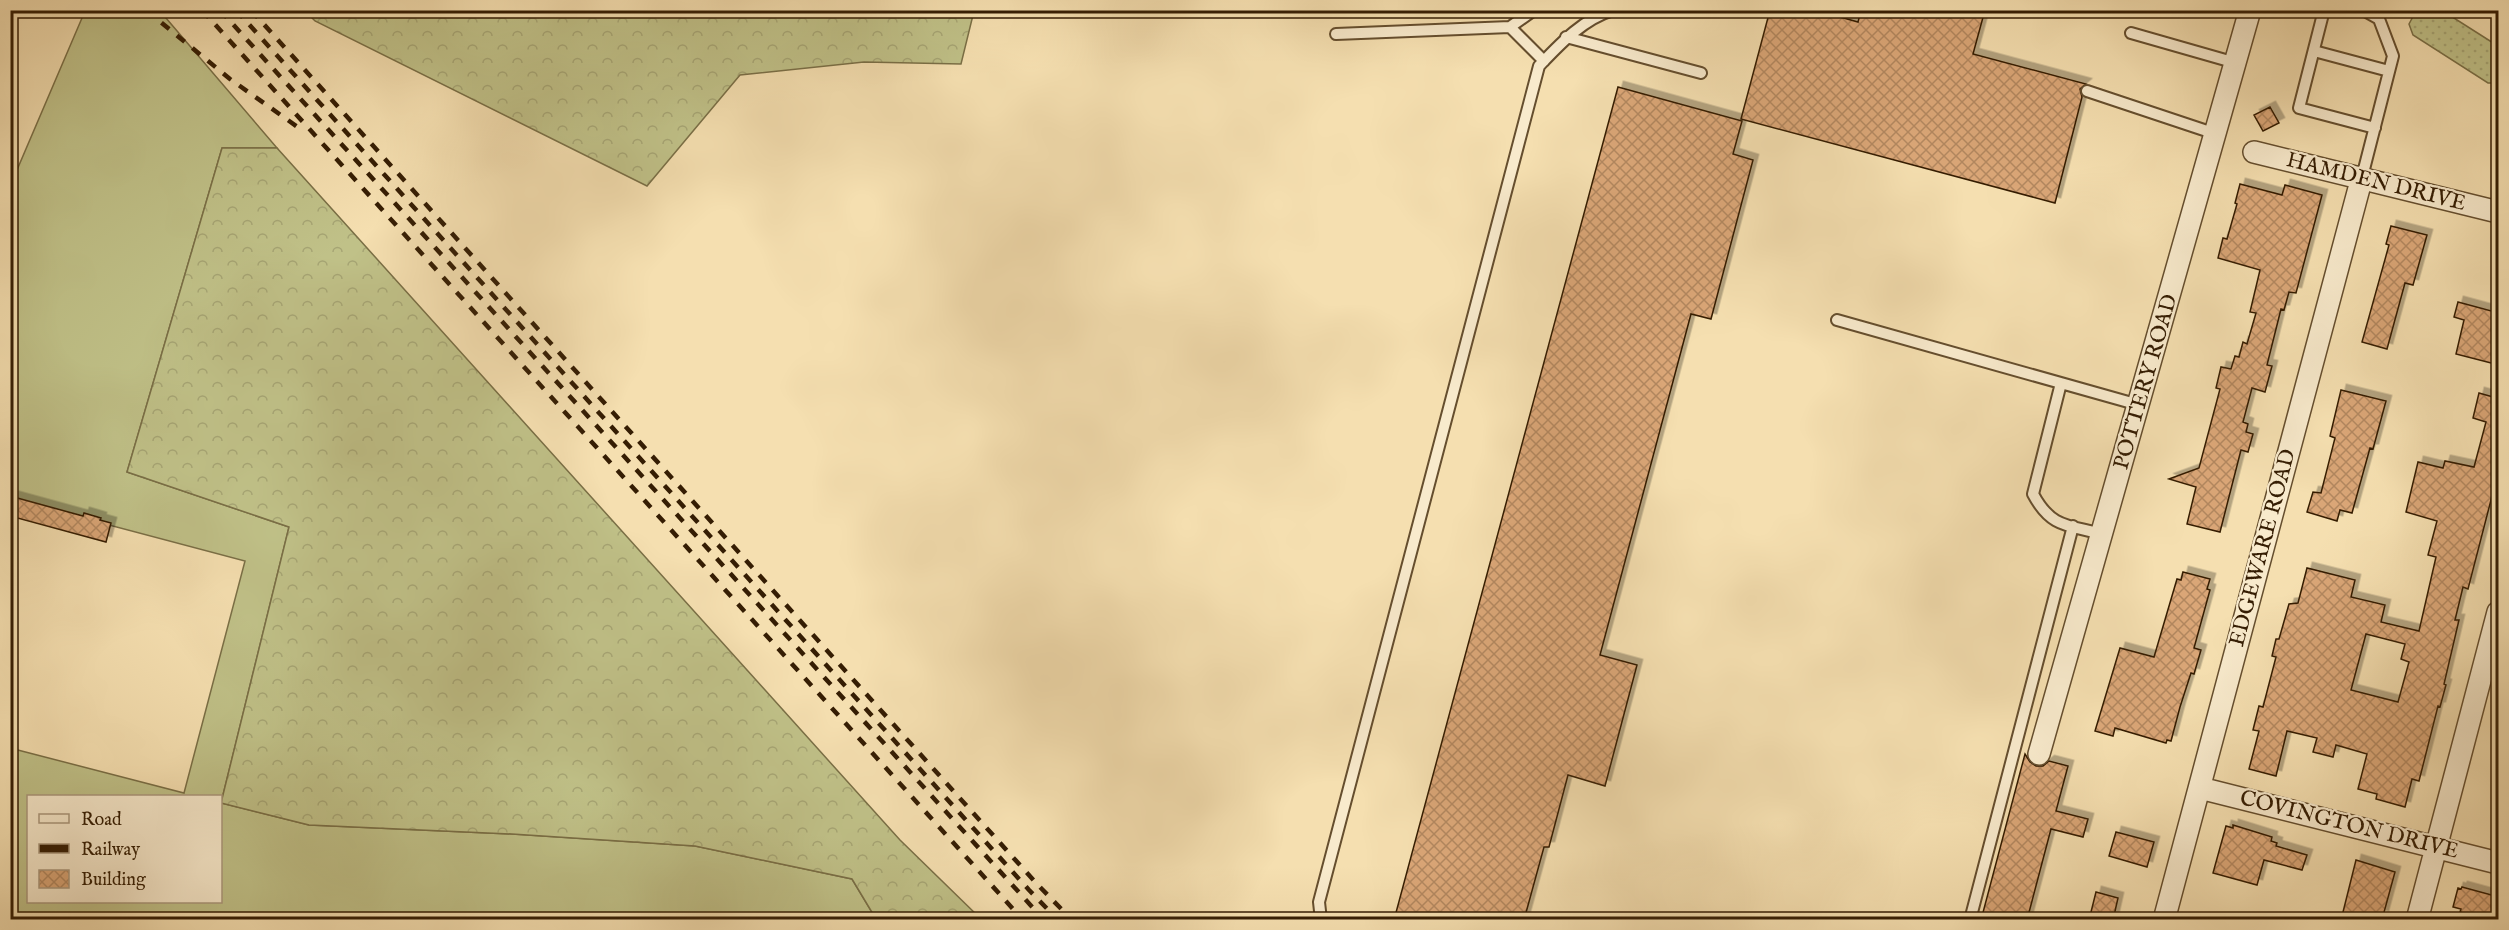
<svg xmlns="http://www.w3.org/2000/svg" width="2509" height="930" viewBox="0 0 2509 930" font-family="'IM FELL English',serif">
<defs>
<pattern id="forest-crowns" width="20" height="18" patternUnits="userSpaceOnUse" patternTransform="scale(1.5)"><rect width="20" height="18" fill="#c0c188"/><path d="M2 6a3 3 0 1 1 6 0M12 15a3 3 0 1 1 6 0" fill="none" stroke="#a6a574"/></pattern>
<pattern id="park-dots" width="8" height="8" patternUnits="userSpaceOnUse" patternTransform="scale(1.5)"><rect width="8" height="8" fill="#c0c188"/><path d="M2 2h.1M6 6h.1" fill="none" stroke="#a6a574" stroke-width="1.8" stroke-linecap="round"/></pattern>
<pattern id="building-cross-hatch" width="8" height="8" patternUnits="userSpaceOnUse" patternTransform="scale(1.5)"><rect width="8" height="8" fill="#daa677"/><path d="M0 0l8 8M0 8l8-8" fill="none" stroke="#b2875f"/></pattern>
<filter id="shadow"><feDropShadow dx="5.5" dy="-5.5" stdDeviation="0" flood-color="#0004"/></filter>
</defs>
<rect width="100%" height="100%" fill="#f5dfb0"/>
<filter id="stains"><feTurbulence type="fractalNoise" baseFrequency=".00333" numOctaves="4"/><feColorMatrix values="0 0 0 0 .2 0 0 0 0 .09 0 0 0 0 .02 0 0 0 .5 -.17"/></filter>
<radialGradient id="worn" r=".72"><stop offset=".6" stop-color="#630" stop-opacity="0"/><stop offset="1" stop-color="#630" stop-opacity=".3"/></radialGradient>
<path fill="#c0c188" stroke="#7a6f46" stroke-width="1.5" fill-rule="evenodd" d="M85,11H160L277,148H222L127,472L289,527L221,803L309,825L512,834L695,846L852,879L876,919H11L10,748L184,793L245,561L11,499V184ZM28,796H220V902H28Z"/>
<path fill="url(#forest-crowns)" stroke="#7a6f46" stroke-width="1.5" d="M305,11H974L961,64L864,62L740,75L647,186L315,21Z
M222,148H277L900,840L981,919H876L852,879L695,846L512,834L309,825L221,803L289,527L127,472Z"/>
<path fill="url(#park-dots)" stroke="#7a6f46" stroke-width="1.5" d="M2416,11H2443L2498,46V83H2488L2413,35L2409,24Z"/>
<path fill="url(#building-cross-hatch)" stroke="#351d03" stroke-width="1.5" fill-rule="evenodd" filter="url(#shadow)" d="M1770,10H1815L1858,22L1861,10H1985L1973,54L2086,84L2080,89L2082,97L2055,203L1741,119Z
M1618,87L1742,121L1733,154L1753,160L1711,319L1691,314L1600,655L1637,665L1605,786L1568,775L1549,847H1544L1524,920H1394Z
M2270,107L2279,123L2263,131L2254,115Z
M2240,184L2282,195L2285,185L2322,195L2296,293L2289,292L2284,310L2281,309L2267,365L2272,366L2265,392L2252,388L2243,422L2248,424L2246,432L2253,434L2248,452L2241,450L2220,532L2187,524L2196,487L2169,479L2199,468L2220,389L2216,388L2221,367L2231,369L2235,356L2239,357L2243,342L2247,344L2256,313L2250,312L2260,270L2218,258L2223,238L2227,239L2237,204L2235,203Z
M2391,226L2427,235L2413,285L2405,283L2387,349L2362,342L2389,245L2386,244Z
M2458,302L2499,313V365L2456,354L2464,320L2454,317Z
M2341,390L2386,401L2373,449L2370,448L2352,513L2340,510L2337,521L2307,512L2313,492L2321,493L2335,438L2330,436Z
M2479,393L2493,397V395L2499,396V469L2468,589L2463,587L2455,620H2459L2444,684L2446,685L2440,707L2438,706L2419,781L2412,779L2405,807L2376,799L2377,794L2358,789L2367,754L2336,745L2333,757L2313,752L2317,738L2287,731L2276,776L2249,769L2259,731L2253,730L2259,706L2263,707L2276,657L2272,656L2276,639H2279L2289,604L2298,603L2307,568L2355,580L2351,597L2385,605L2381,622L2419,631L2436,557L2428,555L2437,521L2406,512L2418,462L2443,468L2445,461L2474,467L2486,422L2473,418ZM2366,634L2405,644L2401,659L2409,662L2398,702L2351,690Z
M10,496L83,516L84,513L101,518L100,520L111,523L106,542L10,516Z
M2183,572L2210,579L2207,589L2210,590L2194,648L2201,650L2194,674L2191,673L2180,707L2171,741L2167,740L2166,743L2115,728L2113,736L2095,731L2120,648L2154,657L2177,579L2181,580Z
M2025,754L2030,762L2036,766H2043L2049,761L2068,766L2056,811L2088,819L2083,837L2051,829L2027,920H1981Z
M2233,825L2272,837L2271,841L2277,843L2276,846L2307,855L2302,870L2264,860L2257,885L2213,873L2226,826L2233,828Z
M2116,832L2154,842L2147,867L2109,856Z
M2356,860L2395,872L2383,916L2377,914L2376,920H2341Z
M2462,887L2499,897L2495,920H2486L2460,912L2461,909L2453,907L2458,888L2461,889Z
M2096,892L2118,898L2113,920H2089Z"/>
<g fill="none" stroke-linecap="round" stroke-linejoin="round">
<defs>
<path id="lane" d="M1534,10L1510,27L1544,61
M2324,10L2299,108L2375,128
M2131,33L2236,63
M1336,34L1510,27
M1566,37L1701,73
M2314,51L2389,71
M2087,91L2216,134
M2362,177L2393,56L2379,19L2363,10
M1837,320L2139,405
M2061,383L2033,494C2051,528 2068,525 2102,534
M1321,920L1319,902L1539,66C1560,44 1583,19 1613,10
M1970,920L2073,526"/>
<path id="street" d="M2254,152L2498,212
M2039,754L2250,10
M2200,788L2498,863
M2164,920L2362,177
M2417,920L2498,612"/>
</defs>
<use href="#lane" stroke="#654e2e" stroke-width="14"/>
<use href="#street" stroke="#654e2e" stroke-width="24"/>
<use href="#lane" stroke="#f8eacc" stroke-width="10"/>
<use href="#street" stroke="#f8eacc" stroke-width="21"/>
<path stroke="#351d03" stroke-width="4.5" stroke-dasharray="10 10" stroke-linecap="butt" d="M146,10L230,79L299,128
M202,10L1023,920
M220,10L1044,920
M236,10L1029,890L1058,920
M251,10L1037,884L1072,920"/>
</g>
<g text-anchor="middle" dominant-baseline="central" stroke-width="4.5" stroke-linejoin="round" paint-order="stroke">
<g font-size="22" fill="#351d03" stroke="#f8eacc">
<text transform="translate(2376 182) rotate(14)">HAMDEN DRIVE</text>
<text transform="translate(2146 382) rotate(-74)">POTTERY ROAD</text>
<text transform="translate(2263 548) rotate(-75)">EDGEWARE ROAD</text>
<text transform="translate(2349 825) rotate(14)">COVINGTON DRIVE</text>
</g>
</g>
<rect width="2509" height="930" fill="none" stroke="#f5dfb0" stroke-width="36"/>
<rect x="12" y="12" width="2485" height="906" fill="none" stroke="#351d03" stroke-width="3"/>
<rect x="18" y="18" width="2473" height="894" fill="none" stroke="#351d03" stroke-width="1.5"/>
<rect x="27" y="795" width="195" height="108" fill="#f8eacc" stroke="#aa987c" stroke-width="1.5"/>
<rect x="39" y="814" width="30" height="9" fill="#f8eacc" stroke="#aa987c" stroke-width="1.5"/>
<text x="81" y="825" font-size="18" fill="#351d03">Road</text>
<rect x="39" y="844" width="30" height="9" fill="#351d03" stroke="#aa987c" stroke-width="1.5"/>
<text x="81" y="855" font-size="18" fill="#351d03">Railway</text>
<rect x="39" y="870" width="30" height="18" fill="url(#building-cross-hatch)" stroke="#aa987c" stroke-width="1.5"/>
<text x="81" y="885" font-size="18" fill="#351d03">Building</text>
<rect width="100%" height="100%" filter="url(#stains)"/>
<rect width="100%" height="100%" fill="url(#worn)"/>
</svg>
